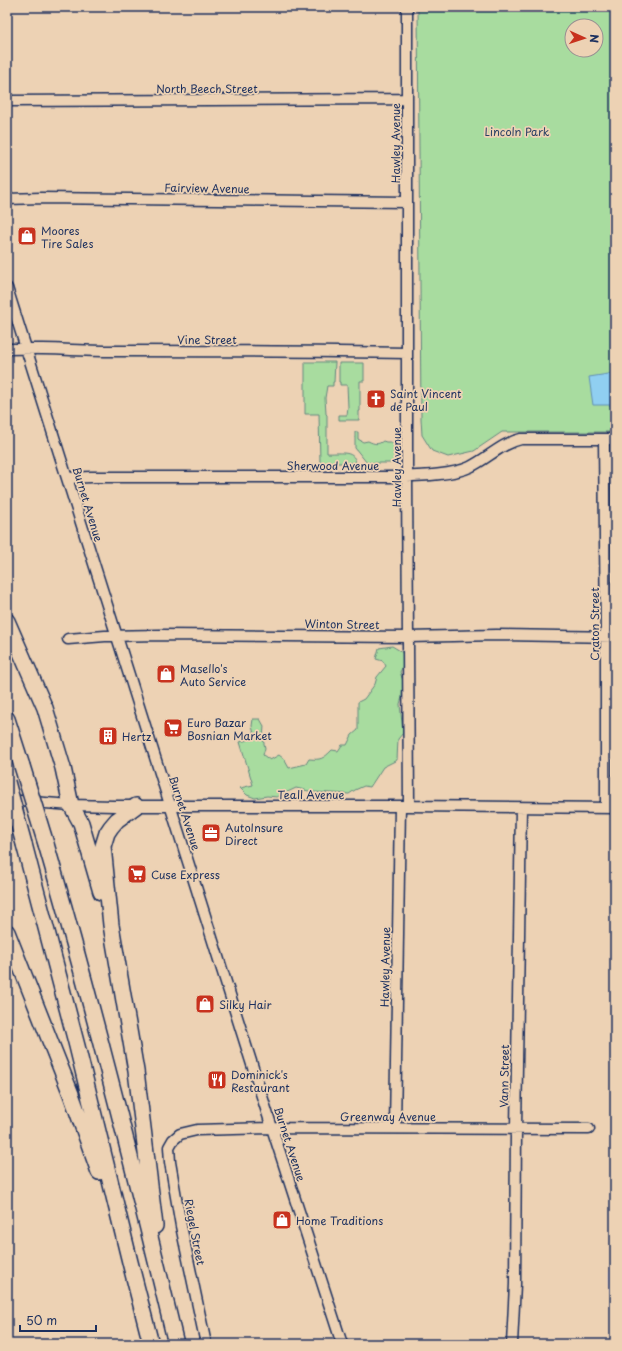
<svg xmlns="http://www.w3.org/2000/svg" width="622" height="1351" viewBox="0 0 622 1351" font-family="'Playpen Sans',sans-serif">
<rect width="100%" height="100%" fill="#edd2b4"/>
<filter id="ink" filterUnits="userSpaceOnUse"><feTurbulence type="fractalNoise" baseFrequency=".025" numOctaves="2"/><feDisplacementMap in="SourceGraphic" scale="8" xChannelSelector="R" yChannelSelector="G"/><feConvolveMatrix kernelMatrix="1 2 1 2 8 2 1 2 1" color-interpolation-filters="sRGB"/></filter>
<g filter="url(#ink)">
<path fill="#e4cfc9" d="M615,1248V1319L612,1313L608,1276Z"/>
<path fill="#a8dc9f" stroke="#62867e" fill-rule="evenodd" d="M418,7H615V432H502L474,451L448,457L432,451L422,435L421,419ZM572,26H596V50H572Z
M305,362H335L334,382H333V386H327L325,398L326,414L327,415V453C338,454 354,449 356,463H320L319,414H305Z
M339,363H364V381H360V411H359V420H339V415H347L348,407L347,385H340V382H339Z
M355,432H358V439L363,442L368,441C374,444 378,445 383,441L386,442H390L395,445V463H367L355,448Z
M392,646L402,652C404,660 404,665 400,672L403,681L402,697L400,704L403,733L398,739L397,760L383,767L370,787L364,786L355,790L349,794L313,792L296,788L277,797L267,796L255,798L247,795L240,788L253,785L240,742L255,738L252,726L253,719H260L264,726L263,739L265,748L263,755L270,760L279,755L284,759L289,768L306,764L309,759C321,760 323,759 332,750L338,751L342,745H347L352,735L358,730V702L364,699L375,684L377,677L386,666L383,661L376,659L379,648Z"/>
<path fill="#90cff1" stroke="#618fb6" d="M615,373V405H593L589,377Z"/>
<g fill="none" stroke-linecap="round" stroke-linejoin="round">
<defs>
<path id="minor" d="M407,7V476L409,806
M7,101L407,99
M7,199L41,198L407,202
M7,288L272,1128L342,1344
M7,349C44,348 82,351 119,351C215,351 311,351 407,353
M604,439L606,637V808
M67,478L91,477H391C412,476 451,476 470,467C487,459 502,443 521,439H615
M68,639L105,636L160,635L409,637L496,635L615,637
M7,800L71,805L114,806H409L615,808
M395,1128L400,806
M206,1344L181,1226L170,1162L169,1147L173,1140L180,1134L197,1130L272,1128L589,1129
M512,1344L515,1284L516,1129L521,808"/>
<path id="highway" d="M7,621L45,708L63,768L71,805L81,823L101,892
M7,719L22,766
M136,806L117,820L111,827L107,833L103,846L111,925L136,1071L155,1226
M24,844L77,1046L130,1262L151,1344
M46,844C94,1009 136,1177 176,1344
M7,932L71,1094L99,1172"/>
</defs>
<use href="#minor" stroke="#1b2f5e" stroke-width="13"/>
<use href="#highway" stroke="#1b2f5e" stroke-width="18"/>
<use href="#minor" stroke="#edd2b4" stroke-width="10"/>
<use href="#highway" stroke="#edd2b4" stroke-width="15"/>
<defs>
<path id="highway-bridge" d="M22,766L46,844
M7,782L24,844"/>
</defs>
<use href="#highway-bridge" stroke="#1b2f5e" stroke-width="18" stroke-linecap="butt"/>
<use href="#highway-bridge" stroke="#edd2b4" stroke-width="15"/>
</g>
</g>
<defs>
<symbol id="shop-square" viewBox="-11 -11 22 22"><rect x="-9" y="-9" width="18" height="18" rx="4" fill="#c8321e" stroke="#edd2b4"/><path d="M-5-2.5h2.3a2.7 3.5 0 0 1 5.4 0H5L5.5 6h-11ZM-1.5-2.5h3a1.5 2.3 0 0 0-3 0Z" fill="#fff"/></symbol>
<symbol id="church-square" viewBox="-11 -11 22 22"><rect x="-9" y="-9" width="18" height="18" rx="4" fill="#c8321e" stroke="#edd2b4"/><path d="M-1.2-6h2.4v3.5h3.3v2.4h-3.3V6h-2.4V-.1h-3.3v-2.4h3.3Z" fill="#fff"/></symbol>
<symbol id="supermarket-square" viewBox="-11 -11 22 22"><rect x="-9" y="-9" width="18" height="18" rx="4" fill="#c8321e" stroke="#edd2b4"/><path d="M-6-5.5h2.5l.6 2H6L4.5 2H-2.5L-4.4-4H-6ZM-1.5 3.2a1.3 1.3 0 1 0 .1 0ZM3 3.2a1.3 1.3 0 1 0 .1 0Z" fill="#fff"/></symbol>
<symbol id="building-square" viewBox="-11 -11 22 22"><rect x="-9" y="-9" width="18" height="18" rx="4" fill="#c8321e" stroke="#edd2b4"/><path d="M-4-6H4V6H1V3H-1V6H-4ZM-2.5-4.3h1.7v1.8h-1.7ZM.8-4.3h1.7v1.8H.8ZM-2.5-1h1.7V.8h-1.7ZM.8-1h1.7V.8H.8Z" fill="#fff"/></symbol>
<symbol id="office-square" viewBox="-11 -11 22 22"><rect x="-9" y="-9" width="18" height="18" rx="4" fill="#c8321e" stroke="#edd2b4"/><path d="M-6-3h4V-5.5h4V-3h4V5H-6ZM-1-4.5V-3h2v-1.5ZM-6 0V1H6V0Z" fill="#fff"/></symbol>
<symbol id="restaurant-square" viewBox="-11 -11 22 22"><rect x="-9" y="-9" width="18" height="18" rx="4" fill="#c8321e" stroke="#edd2b4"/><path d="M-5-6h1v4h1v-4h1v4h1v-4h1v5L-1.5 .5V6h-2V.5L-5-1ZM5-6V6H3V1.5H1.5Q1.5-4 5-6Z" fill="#fff"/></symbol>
</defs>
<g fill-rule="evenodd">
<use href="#shop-square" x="16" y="225" width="22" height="22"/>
<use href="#church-square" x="365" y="388" width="22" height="22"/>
<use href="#shop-square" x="155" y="663" width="22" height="22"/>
<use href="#supermarket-square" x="162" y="717" width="22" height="22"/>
<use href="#building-square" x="97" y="725" width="22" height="22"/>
<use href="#office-square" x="200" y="822" width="22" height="22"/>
<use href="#supermarket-square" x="126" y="863" width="22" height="22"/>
<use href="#shop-square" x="194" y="993" width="22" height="22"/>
<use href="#restaurant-square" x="206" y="1069" width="22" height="22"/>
<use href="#shop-square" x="271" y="1209" width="22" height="22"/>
</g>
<g text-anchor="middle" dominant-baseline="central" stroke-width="3.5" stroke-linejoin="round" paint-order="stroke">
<g font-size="11" fill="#1b2f5e" stroke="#edd2b4">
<text x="207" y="88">North Beech Street</text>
<text transform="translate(395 143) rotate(-90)">Hawley Avenue</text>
<text transform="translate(207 188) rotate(1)">Fairview Avenue</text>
<text x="207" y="339">Vine Street</text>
<text x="333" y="465">Sherwood Avenue</text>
<text transform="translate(396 467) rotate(-90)">Hawley Avenue</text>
<text transform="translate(88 504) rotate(73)">Burnet Avenue</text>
<text transform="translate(342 624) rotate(1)">Winton Street</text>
<text transform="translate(594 624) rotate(-90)">Craton Street</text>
<text x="311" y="794">Teall Avenue</text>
<text transform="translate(185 813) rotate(72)">Burnet Avenue</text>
<text transform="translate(385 967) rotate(-89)">Hawley Avenue</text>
<text transform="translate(504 1076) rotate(-89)">Vann Street</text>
<text x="388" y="1116">Greenway Avenue</text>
<text transform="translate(290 1144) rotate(72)">Burnet Avenue</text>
<text transform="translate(195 1232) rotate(79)">Riegel Street</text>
</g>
<g font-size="11" fill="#294064" stroke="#edd2b4">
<text x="517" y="131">Lincoln Park</text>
</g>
<g font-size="11" fill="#1b2f5e" stroke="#edd2b4" text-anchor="start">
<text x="41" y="230">Moores<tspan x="41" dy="13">Tire Sales</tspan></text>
<text x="390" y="393">Saint Vincent<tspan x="390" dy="13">de Paul</tspan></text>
<text x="180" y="668">Masello's<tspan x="180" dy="13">Auto Service</tspan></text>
<text x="187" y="722">Euro Bazar<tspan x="187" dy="13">Bosnian Market</tspan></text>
<text x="122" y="736">Hertz</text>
<text x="225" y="827">AutoInsure<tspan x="225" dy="13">Direct</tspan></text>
<text x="151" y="874">Cuse Express</text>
<text x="219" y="1004">Silky Hair</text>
<text x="231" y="1074">Dominick's<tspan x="231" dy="13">Restaurant</tspan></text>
<text x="296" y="1220">Home Traditions</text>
</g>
</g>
<rect width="622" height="1351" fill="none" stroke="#edd2b4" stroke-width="24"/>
<rect x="12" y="12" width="598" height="1327" fill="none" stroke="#1b2f5e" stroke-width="1.5" filter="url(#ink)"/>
<g transform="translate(584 38) rotate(93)"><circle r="19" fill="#edd2b4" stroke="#999192"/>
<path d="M0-3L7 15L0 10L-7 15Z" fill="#c8321e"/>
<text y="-6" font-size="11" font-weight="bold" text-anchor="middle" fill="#1b2f5e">N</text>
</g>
<path d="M20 1325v6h76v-6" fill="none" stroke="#1b2f5e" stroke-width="2"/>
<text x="26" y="1325" font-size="12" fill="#1b2f5e" stroke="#edd2b4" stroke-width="3" paint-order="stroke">50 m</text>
</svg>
